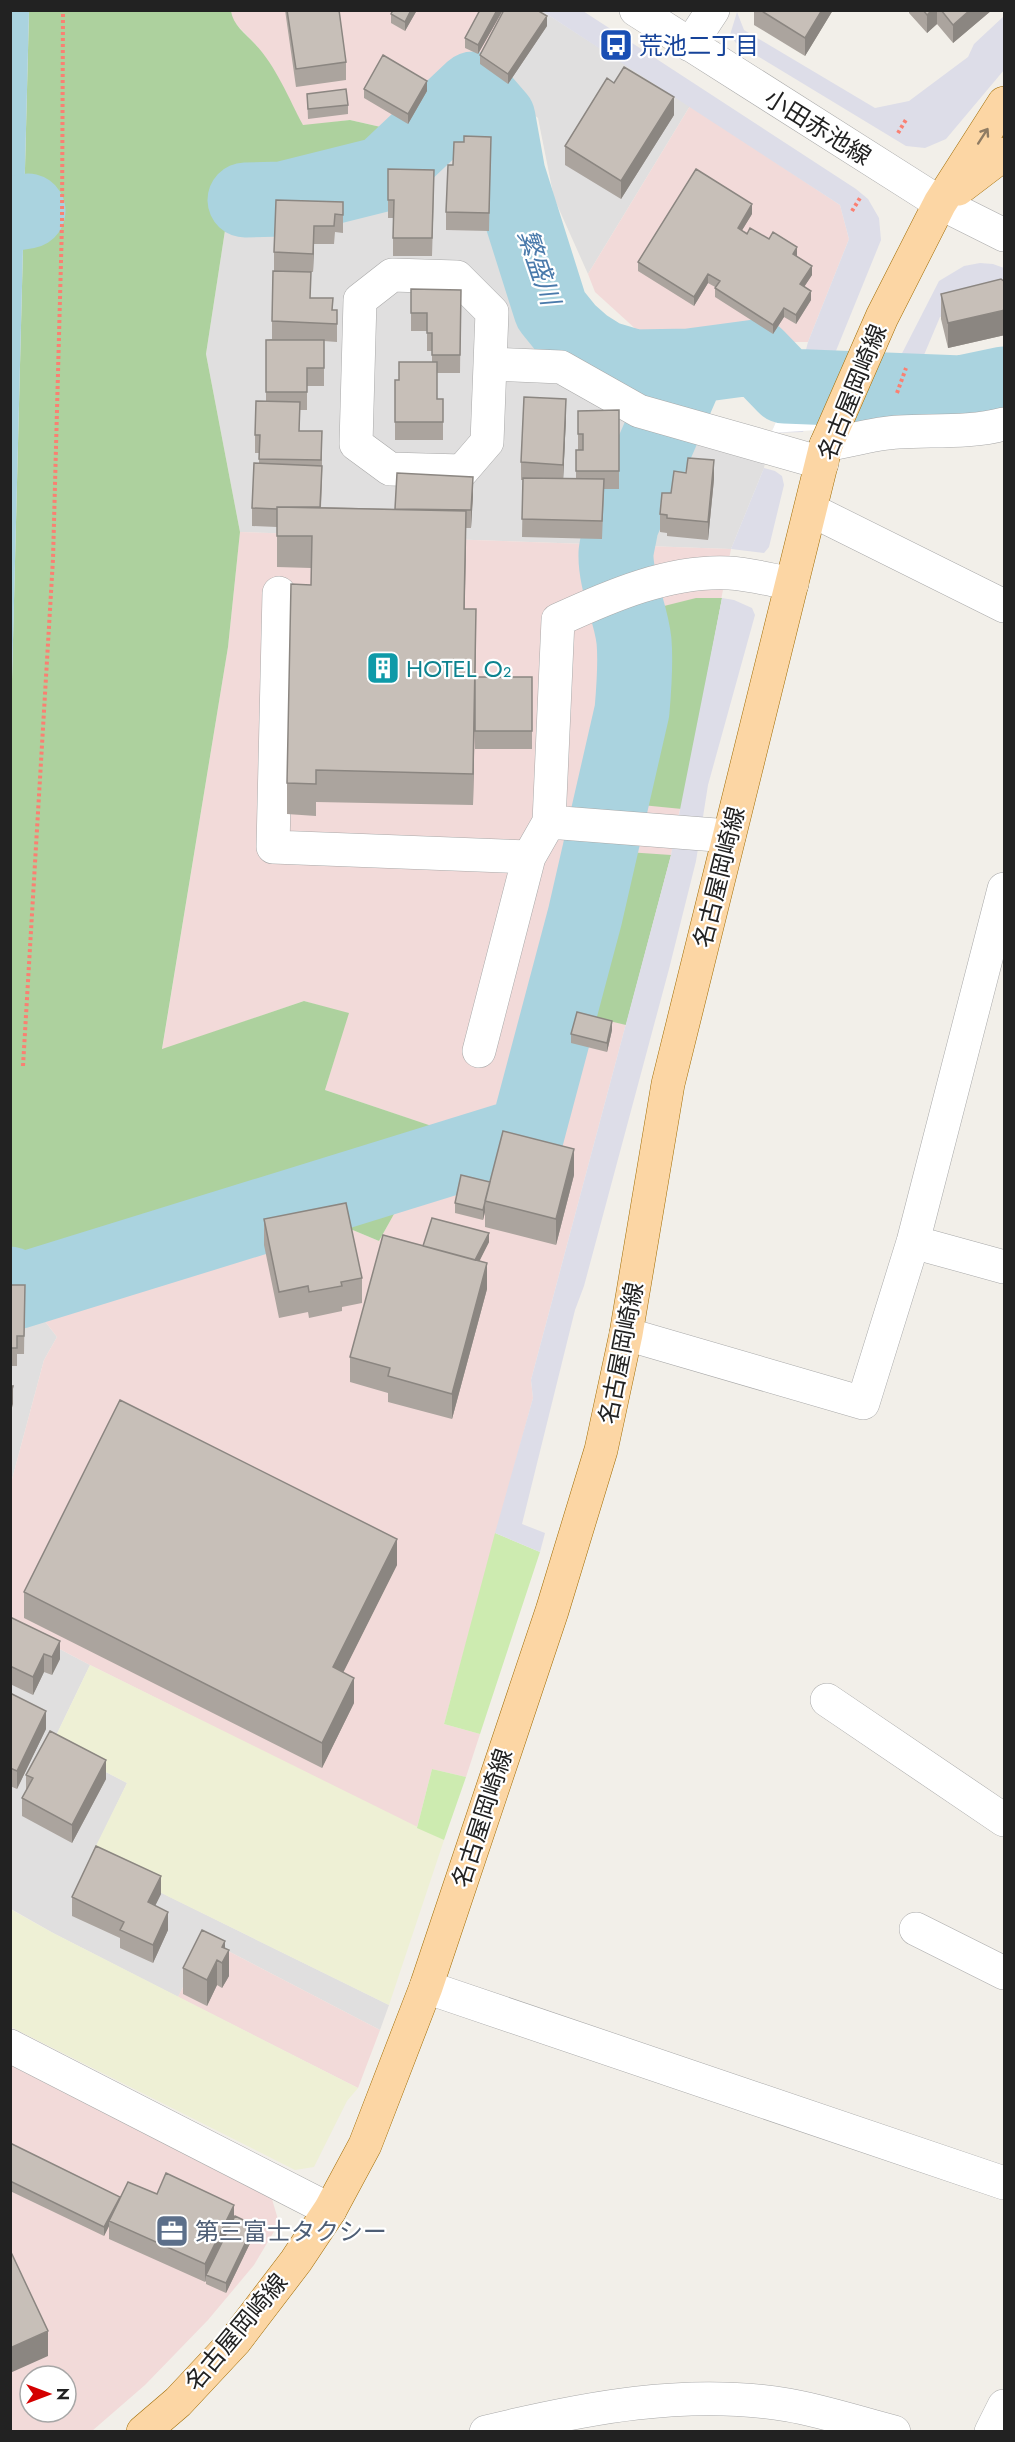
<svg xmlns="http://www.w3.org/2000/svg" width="1015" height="2442" viewBox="0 0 1015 2442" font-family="Jost,'Noto Sans JP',sans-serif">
<rect width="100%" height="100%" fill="#f2efe9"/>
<path fill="#e0dfdf" d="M508,11H542L690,106L588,274L554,198L538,118L471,69Z
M446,144L491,149L499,194L541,326L591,366L657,397L771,433L764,468L731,549L240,532L206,354L226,224L263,204L388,185Z
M11,1298L28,1299L57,1337L44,1360L11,1483Z
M10,1622L12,1624L90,1665L52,1744L127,1783L91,1858L389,2005L380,2030L207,1940L178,1997L53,1933L11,1909Z"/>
<path fill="#f2dad9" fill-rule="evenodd" d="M231,11H508L471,69L416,135L350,120L303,126L280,83L257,46L232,20Z
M690,106L840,205L849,239L808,342H650L595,292L588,274Z
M240,532L731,549L671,855L531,1380L533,1398L444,1724L480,1734L466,1777L432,1769L417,1828L90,1665L12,1624L11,1622V1483L44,1360L57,1337L28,1299L312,1213L379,1241L413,1180L502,1150L325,1090L348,1014L304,1001L162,1050L228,647Z
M207,1940L380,2030L358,2088L178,1997Z
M10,2065L272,2199L279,2223L254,2265L208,2320L145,2385L92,2431H11ZM30,2376H66V2412H30Z"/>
<path fill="#eef0d5" d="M90,1665L444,1840L389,2005L90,1858L127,1783L52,1744Z
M10,1909L53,1933L358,2088L347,2101L314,2167L295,2170L11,2027Z"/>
<path fill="#cdebb0" d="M495,1533L540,1552L480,1734L444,1724Z
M432,1769L466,1777L444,1840L417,1828Z"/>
<path fill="#add19e" d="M29,11H231C233,25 245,33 255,44C276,66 289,99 303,125L350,120L416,135L381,169L284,193L226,224L206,354L240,532L228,647L162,1049L304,1001L349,1013L325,1090L503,1150L413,1180L379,1241L312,1213L28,1299L11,1298V719Z
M696,598H722L682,809L591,800L605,734L608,620Z
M583,849L671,855L626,1025L542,1005L539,1001Z"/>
<path fill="#dddde8" d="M542,11H583L856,189L868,199L879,218L881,240L803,432L771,433L803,361L808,342L849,239L840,205Z
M737,12L744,30L875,108L909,101L968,57L974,44L1004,16V70L946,139L925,148L906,146L736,43L730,35Z
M980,263L993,264L1004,268V301L995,296L940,317L897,419L872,422L895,367L939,281L964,266Z
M764,468L775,471L782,476L784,485L769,547L764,553L731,549Z
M722,598L734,600L752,608L755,615L708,785L696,861L669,969L584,1286L575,1310L522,1524L545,1533L540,1552L495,1533L533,1398L531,1380L671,855Z"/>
<path fill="#aad3df" d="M29,10V11L11,719L10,11Z"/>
<path fill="#fff" d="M803,361L819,362L917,369L897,419L832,429L771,433Z"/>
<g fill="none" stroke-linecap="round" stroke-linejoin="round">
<path stroke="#aad3df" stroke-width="75" d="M245,200L283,199L383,174L473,89L498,118L508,174L551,310L568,331L585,346L604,358L634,367L690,366L757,357L785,386L961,393L1004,384
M10,214L28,211
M10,1284L16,1292L527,1134L585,916L632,711C634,688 636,664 634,641C631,611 615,583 616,553C617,544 620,534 621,525L690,366"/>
<defs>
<path id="minor" d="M636,10L940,203L1004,235
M690,45L713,10
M490,364L492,312L457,277L392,275L360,300L356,444L390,469L462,471L487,442L490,364L561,367L639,411L822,463
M826,445C850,441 875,433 899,432C935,430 970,433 1004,424
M811,510L1004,606
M279,593L273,847L529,857
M549,822L729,836
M479,1051L529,857L549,822L558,620C610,596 670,570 729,573C750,574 771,580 792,584
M913,1242L1004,1267
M626,1334L863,1403L913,1242L1004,889
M827,1700L1004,1820
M916,1929L1004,1973
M426,1987L1004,2183
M10,2046L330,2210
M486,2432C585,2408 687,2388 788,2405C823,2411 859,2423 894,2432
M991,2432L1004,2406"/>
<path id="major" d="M958,189L1004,154
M143,2432L178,2402L235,2341L296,2261L330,2210L365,2145L426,1987L552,1611L601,1450L626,1334L668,1084L826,445L882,317L940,203L1004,103"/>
</defs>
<use href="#minor" stroke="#a9a9a9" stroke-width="34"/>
<use href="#major" stroke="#a06b00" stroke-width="34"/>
<path stroke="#fa8072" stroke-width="4" stroke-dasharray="3 3" stroke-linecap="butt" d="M898,133L907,118
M852,211L860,198
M897,393L906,368
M23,1066L53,559L62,224L63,10"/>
<use href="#minor" stroke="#fff" stroke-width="33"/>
<use href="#major" stroke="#fcd6a4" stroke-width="33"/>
</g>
<path fill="#aba49e" d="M285,10H339L346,62V80L296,87Z
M393,10H417L405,31L391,23V14Z
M480,10H503L478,54L465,48V38Z
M754,10H833L805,56L754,25Z
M909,10H992L953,43L937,24L927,33L909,13Z
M547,26L508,84L480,64V55Z
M614,83L674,115L621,199L565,165V146Z
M364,89L427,91L408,124L364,98Z
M307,94L348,105V114L308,119Z
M491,137L489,231L446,230V212L453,165L464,142Z
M388,169L434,189L432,256H393V218H388Z
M343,202V233L335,232L334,244H314L313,272L274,271V252Z
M752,214L742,230L797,257L812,275L804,287L811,300L796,324L784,317L773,334L715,297V287L708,283L694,306L638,271V262Z
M1005,282V335L948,348L941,319V294Z
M461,290L460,373H437V399H443V440H395V380H399L432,362V351H427V331H411V313Z
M311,298L333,310H337V342L324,341V386H307V410H300L299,431H322V484L321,507L395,509L473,495L471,528H466L464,609L476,641L475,677H532V749H475V706L473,805L316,802V816L287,814V783L311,585V568L277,567V527L252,526V508L259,464V453H255V435L266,401V340L272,339V321Z
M619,410V489H604L602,539L522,537L523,480H521V462L566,417L563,479H576V450H578V411Z
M686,473L714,479L708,540L667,536V533L660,532V514L671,493Z
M612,1030L607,1052L571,1043V1034Z
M574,1175L556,1245L485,1227V1212L483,1220L455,1213V1203L490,1182Z
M264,1219L362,1278V1303L342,1307V1311L309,1318L308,1312L279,1318L264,1245Z
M489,1242L479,1261L487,1289L452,1419L388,1402V1393L350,1382V1357L423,1246Z
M10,1285H25L24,1354H17V1366H10Z
M397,1565L343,1672L354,1703L322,1768L24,1618V1592Z
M10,1617L60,1659L52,1675L44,1672L33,1695L10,1684Z
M10,1693L46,1729L17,1789L10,1786Z
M26,1775L106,1779L72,1843L22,1816V1798L26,1791Z
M161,1894L155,1906L168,1930L153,1963L120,1948V1938L72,1916V1897Z
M225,1948L229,1976L222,1988L217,1985L207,2006L183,1994V1968Z
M10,2143L120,2199L157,2194L234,2217L254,2235L226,2293L206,2284V2281L205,2282L109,2239V2226L104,2236L10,2191Z"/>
<path fill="#8b8681" d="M411,10H417L405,31V22Z
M497,10H503L478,54V45Z
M822,10H833L805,56V38Z
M932,10H937V24L927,33V15Z
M970,10H992L953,43V25Z
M547,16V26L508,84V74Z
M427,81V91L408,124V114Z
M674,97V115L621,199V181Z
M752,204V214L738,237V228Z
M314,226V244L313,272V254Z
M797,247V257L793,254Z
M812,266V275L800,293V284Z
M708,274V283L694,306V297Z
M811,291V300L796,324V315Z
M784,308V317L773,334V325Z
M1005,310V335L948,348V323Z
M566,399V417L563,483V465Z
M714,460V479L708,540V522Z
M473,477V495L471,528V510Z
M466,511V542L464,640V609Z
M476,609V641L473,805V774Z
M612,1021V1030L607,1052V1043Z
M574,1149V1175L556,1245V1219Z
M485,1203V1212L483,1220V1210Z
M489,1233V1242L471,1278V1268Z
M487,1263V1289L452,1419V1394Z
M13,1386V1404L10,1415V1397Z
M397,1539V1565L333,1693V1667Z
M60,1641V1659L52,1675V1657Z
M44,1654V1672L33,1695V1677Z
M354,1678V1703L322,1768V1743Z
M46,1711V1729L17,1789V1771Z
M106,1760V1779L72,1843V1825Z
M161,1876V1894L148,1920V1902Z
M168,1912V1930L153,1963V1945Z
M225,1941V1957L229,1950V1976L222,1988V1947Z
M217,1960V1985L207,2006V1980Z
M120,2197V2206L109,2221V2226L104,2236V2227Z
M234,2205V2223L206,2275L205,2282V2264Z
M254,2225V2235L226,2293V2283Z
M48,2331V2356L10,2373V2348Z"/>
<path fill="#c7bfb8" stroke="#8b8681" stroke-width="1.5" d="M287,10H339L346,62L296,69Z
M393,10H411L405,22L391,14Z
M480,10H497L478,45L465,38Z
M504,10H537L547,16L508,74L480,55Z
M760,10H822L805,38Z
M923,10H932L927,15Z
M941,10H970L953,25Z
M383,55L427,81L408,114L364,89Z
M624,67L674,97L621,181L565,146L607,78L614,83Z
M346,89L348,105L308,109L307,94Z
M464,136L491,137L489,213L446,212L448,165H453L454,142H464Z
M388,169L434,170L432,238H393L394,200H388Z
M696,169L752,204L738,228L747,234L750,228L769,239L773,232L797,247L793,254L812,266L800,284L811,291L796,315L784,308L773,325L715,288L720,281L708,274L694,297L638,262Z
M276,200L343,202V215L335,214L334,226H314L313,254L274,252Z
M273,271L311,272L310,298H333L332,310H337V324L272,321Z
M1001,279L1005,282V310L948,323L941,294Z
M411,289L461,290L460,355H432V333H427V313H411Z
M266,340H324V368H307V392H266Z
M399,362H437V399H443V422H395V380H399Z
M524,397L566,399L563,465L521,462Z
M256,401L300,402L299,431H322L321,460L259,459L260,435H255Z
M619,410V471H576V450H583V434H578V411Z
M688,458L714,460L708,522L667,518V515L660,514L662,493H671L674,471L686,473Z
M254,463L322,466L320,507H277V509L252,508Z
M397,473L473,477L471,510L395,509Z
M523,478L604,479L602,521L522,519Z
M277,507L466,511L464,609H476L473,774L316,770V784L287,783L291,584L311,585L312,536H277Z
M475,677H532V731H475Z
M577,1012L612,1021L607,1043L571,1034Z
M503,1131L574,1149L556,1219L485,1201Z
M461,1175L490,1182L483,1210L455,1203Z
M346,1203L362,1278L341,1282L342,1286L309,1292L308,1286L279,1292L264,1219Z
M432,1218L489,1233L475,1260L423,1246Z
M383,1235L487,1263L452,1394L388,1376L390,1368L350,1357Z
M10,1285H25L24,1336H17V1348H10Z
M10,1386H13L10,1397Z
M120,1400L397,1539L333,1667L354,1678L322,1743L24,1592Z
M10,1617L60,1641L52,1657L44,1654L33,1677L10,1666Z
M10,1693L46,1711L17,1771L10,1768Z
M50,1731L106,1760L72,1825L22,1798L33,1778L26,1775Z
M96,1846L161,1876L148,1902L168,1912L153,1945L120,1930L124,1922L72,1897Z
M202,1930L225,1941L222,1947L229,1950L222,1963L217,1960L207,1980L183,1968Z
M10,2143L120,2197L104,2227L10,2181Z
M166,2173L234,2205L205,2264L109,2221L128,2182L157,2194Z
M235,2216L254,2225L226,2283L206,2275Z
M10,2250L48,2331L10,2348Z"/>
<defs><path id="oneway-shaft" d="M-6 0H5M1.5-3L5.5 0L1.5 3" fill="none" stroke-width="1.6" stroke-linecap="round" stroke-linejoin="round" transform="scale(1.5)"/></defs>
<use stroke="#8f7c63" href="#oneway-shaft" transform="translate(983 136) rotate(-57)"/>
<defs>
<symbol id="bus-square" viewBox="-11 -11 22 22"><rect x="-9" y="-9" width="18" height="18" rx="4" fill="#1a4fb4" stroke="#fff"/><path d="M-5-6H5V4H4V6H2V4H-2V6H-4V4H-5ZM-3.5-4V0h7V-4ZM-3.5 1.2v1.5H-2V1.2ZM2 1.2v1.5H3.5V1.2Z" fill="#fff"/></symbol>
<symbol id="building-square" viewBox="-11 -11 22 22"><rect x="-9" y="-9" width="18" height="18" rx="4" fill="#0f9aa8" stroke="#fff"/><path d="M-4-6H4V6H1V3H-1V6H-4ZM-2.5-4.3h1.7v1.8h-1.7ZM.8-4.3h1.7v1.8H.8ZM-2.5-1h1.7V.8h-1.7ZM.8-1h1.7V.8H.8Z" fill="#fff"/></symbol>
<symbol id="office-square" viewBox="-11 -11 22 22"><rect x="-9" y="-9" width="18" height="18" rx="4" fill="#5c6f8a" stroke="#fff"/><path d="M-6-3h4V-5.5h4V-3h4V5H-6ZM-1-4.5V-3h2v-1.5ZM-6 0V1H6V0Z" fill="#fff"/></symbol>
</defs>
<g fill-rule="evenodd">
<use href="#bus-square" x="597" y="26" width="38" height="38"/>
<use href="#building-square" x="364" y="649" width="38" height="38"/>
<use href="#office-square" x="153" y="2212" width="38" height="38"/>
</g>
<g text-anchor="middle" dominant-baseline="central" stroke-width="4.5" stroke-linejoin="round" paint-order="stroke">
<g font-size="24" fill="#164399" stroke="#fff" text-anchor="start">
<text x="639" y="45">荒池二丁目</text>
</g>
<g font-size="24" fill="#222" stroke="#fff">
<text transform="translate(818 127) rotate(32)">小田赤池線</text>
<text transform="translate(852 392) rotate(-68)">名古屋岡崎線</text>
<text transform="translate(719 877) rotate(-76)">名古屋岡崎線</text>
<text transform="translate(621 1353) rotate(-79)">名古屋岡崎線</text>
<text transform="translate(482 1818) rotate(-72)">名古屋岡崎線</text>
<text transform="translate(236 2332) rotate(-50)">名古屋岡崎線</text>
</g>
<g font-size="24" fill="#0d838f" stroke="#fff" text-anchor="start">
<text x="406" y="668">HOTEL O₂</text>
</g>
<g font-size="24" fill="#4e5e75" stroke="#fff" text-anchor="start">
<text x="195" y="2231">第三富士タクシー</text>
</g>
<g font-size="26" font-style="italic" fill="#4a7aab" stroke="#fff">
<text transform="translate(539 267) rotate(71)">繁盛川</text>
</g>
</g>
<rect width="1015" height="2442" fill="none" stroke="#222222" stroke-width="24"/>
<g transform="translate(48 2394) rotate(90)"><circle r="28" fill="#ffffff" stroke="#a7a7a7" stroke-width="1.5"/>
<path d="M0-4.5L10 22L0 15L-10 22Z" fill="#d40000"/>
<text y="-9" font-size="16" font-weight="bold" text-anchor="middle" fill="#222222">N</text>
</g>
</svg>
